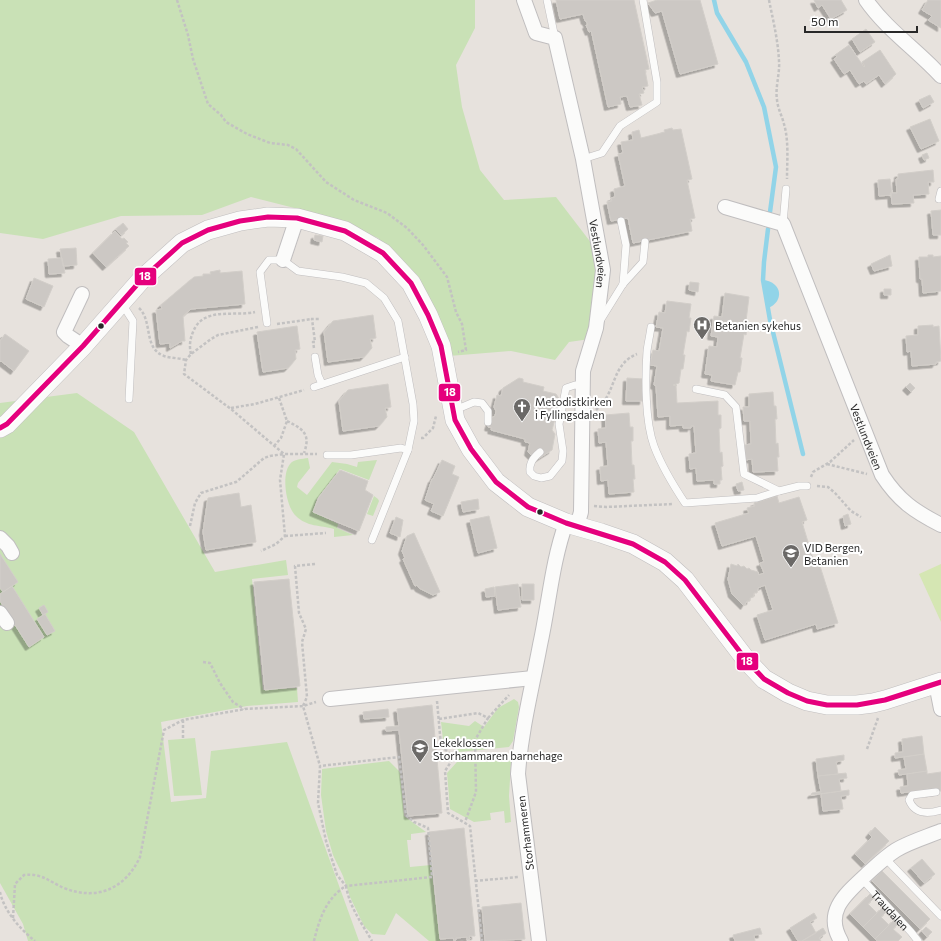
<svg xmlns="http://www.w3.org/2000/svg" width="941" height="941" viewBox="0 0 941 941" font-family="Commissioner,sans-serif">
<defs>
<filter id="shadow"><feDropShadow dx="-3.5" dy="3.5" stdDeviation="0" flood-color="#0004"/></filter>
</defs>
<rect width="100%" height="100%" fill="#e7e2dd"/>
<path fill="#c9e1b6" d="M0,0H475V28L456,65L462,107L480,170L504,200L556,197L592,244L599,306L597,338L569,342L555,360L511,351L449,356L419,277L378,238L330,217L251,197L202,215L121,216L43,239L0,233Z
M77,393L134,432L215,572L286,560L288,575L252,579L263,690L297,688L298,702L247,706L161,722L171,802L206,798L211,751L287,742L359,941H28L23,924L0,883V403Z
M308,458L310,468L298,483L297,487L307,495L332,462L347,464L357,467L358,462L377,460L369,480L340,469L317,499L313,512L338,524L337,528L353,535L334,537V529C320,525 307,527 296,516C286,507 281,475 290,464C294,459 302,459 308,458Z
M374,496L378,499L379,501L373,516L367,514Z
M514,699L518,702L519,707L513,741L509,747L459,752L443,740L441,722L469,726L475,721L484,727L498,708Z
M195,738L202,795L174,796L168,740Z
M508,757L511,762L509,796L511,822L505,823L504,811L490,813L491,820L474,822L450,809L447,773L457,762Z
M389,761L400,772L404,816L426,832L411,834V840H407L410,867L431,865L440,941H429L396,913L385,935L372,934L364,926L350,897L343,876L333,855L326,831L321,795L322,769Z"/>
<path fill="#d5e6b3" d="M941,564V622L919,574Z"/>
<path fill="#91d4e8" d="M763,280C783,282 784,302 768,308Z"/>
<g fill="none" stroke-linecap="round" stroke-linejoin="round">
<path stroke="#91d4e8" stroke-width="4.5" d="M714,0L717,13L746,62L764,107L776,167L770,212
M768,229L764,262L763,280L770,320L803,454"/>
</g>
<path fill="#ccc8c4" stroke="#d2cec9" filter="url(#shadow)" d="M556,0H634L649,69L645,70L648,86L642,87L644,93L639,94L642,105L630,107L627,96L620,97L621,104L608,107L592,34L591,31L589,32L586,25H588L586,21H585L583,14L560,19Z
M657,0H700L718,64L680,74L662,11L655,13L648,3Z
M814,0H841L847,10L831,19L822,5L818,8Z
M928,0H941V28L928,20L932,16L922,10Z
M866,29L875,42L860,52L852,39Z
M849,45L864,67L865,66L862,62L880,50L896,74L885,84L879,75L866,84L864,81L859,84L850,70L844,74L834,59L837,57L835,55Z
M930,95L934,102L923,108L919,100Z
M930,119L939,141L921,149L910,127Z
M672,128L673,130L681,129L692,179L687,180L695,218L690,219L692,231L633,243L628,218L611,221L607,202L612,201L611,198L615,197L614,189L625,186L618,154L623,153L621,142L633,140L632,132L639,130L641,138L665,132L664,130Z
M927,153L929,158L924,160L922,155Z
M933,170L934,182H928L929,194L913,195L914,203L892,204L891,193H897L896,179H898V174Z
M890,179L892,193H890L891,195L879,196L878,180Z
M941,210V235H933L931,211Z
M123,223L128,229L121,235L116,229Z
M115,231L122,239L124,238L128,242L126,243L129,246L106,267L93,253Z
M315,235L323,236L322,242L314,240Z
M76,248L77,265L63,266L60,249Z
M890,255L892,266L874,271L871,264Z
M928,255H933V257L941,256V291L923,293L922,279H920L919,257H928Z
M62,258L65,273L49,274L48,259Z
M220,270V273L242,271L245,304L191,309L183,316L185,341H182L170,348V343L160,344L156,310L162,309L161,305L194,277L203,276V274H211L210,272Z
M34,278L53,286L44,307L26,299Z
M690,282L699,283L698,292L689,290Z
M884,289H891V295H884Z
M725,293L749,297L746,321H748L746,335L744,334L740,358H742L740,372H738L735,385L711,381L712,375L705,374L709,346L717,347L718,337L711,336L714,316L722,317Z
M667,301L691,304L689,318H691L689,332L687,331L683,355H685L683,369H681L679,383L673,385L676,386L677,403L718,401V415H721V428L719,429L720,453L722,452L723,466L721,467L722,480H720V484H714V480L697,481L696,468L690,469L689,454L696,453L694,426H691V428H683V425L670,426V416L658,417L656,386L654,385L657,366L650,365L653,350L659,351L663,328L656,327L659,312L665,313Z
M373,315L376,338L370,339L372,348L364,357L328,362L324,332L333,321Z
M933,325V327L939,326L941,361L936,362V364L912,366L911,351L907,352L906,336L918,335V326Z
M297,326L300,349L295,350L296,359L288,368L263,372L257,332Z
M5,334L29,351L14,371L1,361L0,362V341Z
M519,378L523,379V382L544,387L543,391L556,394L560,400L552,430L555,434L552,450L536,460L528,452L530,443L525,442V439L491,430L492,428L488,427L491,418L495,416L496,411L494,407L497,395L501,396L503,388Z
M627,378L644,379L643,401H626Z
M910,383L915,388L911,392L906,387Z
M388,384L391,407L385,408L387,417L379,426L343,431L339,401L348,390Z
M773,392L774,406H776L777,419H775L776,444L778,443L779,457H777L778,471L753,472L752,459L745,460V445L751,444L750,421H744L743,407H749V394Z
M629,413L630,427H633V441H631L632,465H634L635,479H633L634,492L609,494L608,480L601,481L600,467L608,466L606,442L599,443L598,429L606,428L605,415Z
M442,460L455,466L452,474L459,477L443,516L431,511L434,504L425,500L432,479H433Z
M340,470L368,481L365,490L373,495L359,531L313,512L319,497Z
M742,482L744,490L738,491L736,484Z
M239,493L241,507L251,505L256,542L206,550L203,532L208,498Z
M777,496L779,503L799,497L807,520L802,522L814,562L815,561L817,567L820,566L838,623L817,629L816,624L765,640L757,615L773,610L765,585L758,588L757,593H754L753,597L750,598V601H747L744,606L732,594L728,579L731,564L737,566L738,564L741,567L744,566L747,569L749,568L751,570L758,572L759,575L764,573L760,563L764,562L756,536L722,546L715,523L749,513L747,508L755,506L754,503Z
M478,499L479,509L463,512L461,502Z
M848,514L851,524L845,526L843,516Z
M489,516L497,548L478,553L470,520Z
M396,517L403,520L400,537L390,533Z
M414,533L440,592L433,595L419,588L417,585L415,586L403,559L405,558L402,551L407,536Z
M0,554L18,582L3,592L0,588Z
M289,579L300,686L265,690L254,582Z
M518,584L521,607L498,610L495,587Z
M522,584H534V600H522Z
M12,586L44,637L29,647L15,625L13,626L11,619L0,601V594Z
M494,587L495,596L486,597L485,589Z
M44,605L48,612L43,615L39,608Z
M45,614L55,631L47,635L37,619Z
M432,705L442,813L408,816L399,730L386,731V727L399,726L397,709Z
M388,709L389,717L364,719L363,712Z
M922,736L924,754L895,758V753L903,752L902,739Z
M924,754L927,771L899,775L898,770L906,769L904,757Z
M844,755V760L836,762L838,774L818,776L816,759Z
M927,771V774L941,772V791L929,793L928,789L901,793L900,787L908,786L907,774Z
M846,773L847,778L839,779L841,791L811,795L812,793L821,792L818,776Z
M849,790V795L841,796L843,809L823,811L821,794Z
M875,827L889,841L865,864L855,854L872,837L869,834Z
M464,828L475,936H469L470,939L467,940V937L456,938V940L454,941L453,938L440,939L429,832Z
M922,859L935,874L924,883L911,868Z
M882,871L930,919L920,929L872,881Z
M870,894L874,898L868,904L877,913L863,927L850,914Z
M521,903L525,939L485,941L482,907Z
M883,907L887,911L881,917L889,925L875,939L863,927Z
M814,913L817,918L810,922L816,933L802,941H798L790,928Z
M895,919L899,923L893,929L902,937L898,941H877L875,939Z
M926,927L932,932L927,937L922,931Z
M760,928L762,934L754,935L755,941H735L733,935Z
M823,928L826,933L819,938L821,941H802Z"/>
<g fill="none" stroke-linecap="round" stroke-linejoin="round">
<defs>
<g id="service">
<path d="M547,0L555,38"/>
<path d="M583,159L602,153L620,126L657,102V82L643,0"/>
<path d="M939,199L941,191"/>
<path d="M621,221L626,245L623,284"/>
<path d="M783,224L786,189"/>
<path d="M119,305L126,310L133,321L129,399"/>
<path d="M600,321L623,284L643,262L645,242"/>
<path d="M267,323L260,272L269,260H283L298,271L342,277L366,283L384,298L398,321L413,404L414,421L408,450L372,540"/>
<path d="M651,327C650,335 648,343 647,351C645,379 645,421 654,446C662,467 673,485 685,503L757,498L779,491"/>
<path d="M315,357L318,375L322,384"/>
<path d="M314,387L405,357"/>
<path d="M696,389L725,395L736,407L744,474L779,491L799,486H807"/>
<path d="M455,410L474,402L482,403L488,411V422"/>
<path d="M540,452C533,458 529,463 530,472L534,476L541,478L550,476L562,461L563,451L559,424L566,388L575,385L583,386"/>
<path d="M327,455H351L401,448L408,450"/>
<path d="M936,792L912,795L909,800C915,815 928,814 941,810"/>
<path d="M885,858L941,916"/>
<path id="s1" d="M862,879L911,932L918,941"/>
</g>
<g id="minor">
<path id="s2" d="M524,0L536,33L555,38L583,159L603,270L596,328L583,371L581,512L577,526"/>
<path d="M866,0C886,29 917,50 941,76"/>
<path id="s3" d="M725,207L783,224L882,475C899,501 914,511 941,525"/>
<path d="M283,260L297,218"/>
<path d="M82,294L64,332L68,336L83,346"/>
<path d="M0,538L8,546L12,553"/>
<path d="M0,613L7,623"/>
<path d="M936,684L941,709"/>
<path d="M330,699L533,678"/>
<path d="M539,941L518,774C521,730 532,688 540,645C549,604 552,562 566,523"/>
<path d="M841,941C823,911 847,893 867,874C876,866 885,857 896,850C909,842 926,837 941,831"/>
</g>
<path id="secondary" d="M0,428L7,424L83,346L142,279L182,243L208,230L240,221L268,217L297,218L345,231L383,253L411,283L428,315L441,346L455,420L471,449L496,482L528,507L566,523L601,533L633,544L665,562L685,580L747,661L764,679L788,693L807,701L827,705H857L873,703L885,700L941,682"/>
</defs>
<use href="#service" stroke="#c0bebf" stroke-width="8"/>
<use href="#minor" stroke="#c0bebf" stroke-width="16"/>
<use href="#secondary" stroke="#c0bebf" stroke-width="20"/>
<path stroke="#c3c2c2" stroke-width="2.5" stroke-dasharray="3 2" stroke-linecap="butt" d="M177,0L188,35L193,59L208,104L221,115L226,122L247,134L270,143L288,145L296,149L326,182L354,200L387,213L407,228L423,245L447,277L456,312L462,324L466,350L458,352
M769,0C773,20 778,40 779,61C780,74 775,87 777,100C778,109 782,116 784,124C789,141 787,161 787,179
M139,308C153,321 143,348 164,356C170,358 179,358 186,360
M277,324L312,319
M258,327L218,335L211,339L191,354L186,360L184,374L231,409L284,454H317
M314,348L313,342H315L312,319H319
M191,354C189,346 190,339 193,332C203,306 234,317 255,312
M231,408L255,404L304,390
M596,410C599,407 602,403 605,400C616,383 615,363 637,354
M287,421C303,429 311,434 304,453
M421,438H423L433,428L436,416
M274,446L281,438L287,421L279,398
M827,464L867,474
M811,477L813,472L830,462L854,440
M817,486L828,487L835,493L851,511L861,517
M594,506L606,507L673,504
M190,526L195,503L201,493L236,482L241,478L264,458L270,456L284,454L280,480L285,536L276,544L261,551
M285,536L326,533
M315,564L295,566L299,613L306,629L302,642L307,697L303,706L320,766L318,803L326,841L337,875L346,886L432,877L428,828L414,822L406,815L399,757L320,766
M203,662L210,663L220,683L233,702L244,709
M437,701L441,746L454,757L445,771L448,813L470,826L482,941
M488,718L509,695
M439,719L478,713L488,718L475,740L476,792L465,822
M183,720V739
M867,749L878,718
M475,881L518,877
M0,892C4,911 20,929 35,941
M13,918L15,884L24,875C42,873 48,881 64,888C97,901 125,889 140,857L164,730L183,720L245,709L303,706L316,702
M314,941C319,920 326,898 346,886C350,908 361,922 372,941"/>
<use href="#service" stroke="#fbfbfa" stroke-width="7"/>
<use href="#minor" stroke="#fbfbfa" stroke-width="14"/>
<use href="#secondary" stroke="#fbfbfa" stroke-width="19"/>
<defs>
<path id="bus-1" d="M0,428L7,424L83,346L142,279L182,243L208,230L240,221L268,217L297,218L345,231L383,253L411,283L428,315L441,346L455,420L471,449L496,482L528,507L566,523L633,544L665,562L685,580L747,661L764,679L788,693L807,701L827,705H857L885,700L941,682"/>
</defs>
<use href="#bus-1" stroke="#fff" stroke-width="8"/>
<use href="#bus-1" stroke="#e5007d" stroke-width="5"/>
</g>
<defs>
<symbol id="hospital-pin" viewBox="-11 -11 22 30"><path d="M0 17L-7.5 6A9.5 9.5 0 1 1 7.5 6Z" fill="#6b6967" stroke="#fff"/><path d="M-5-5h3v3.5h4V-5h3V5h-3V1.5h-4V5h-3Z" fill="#fff"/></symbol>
<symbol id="church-pin" viewBox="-11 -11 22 30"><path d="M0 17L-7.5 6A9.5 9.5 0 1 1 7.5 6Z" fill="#6b6967" stroke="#fff"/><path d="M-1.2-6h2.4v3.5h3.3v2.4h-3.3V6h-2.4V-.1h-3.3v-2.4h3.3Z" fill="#fff"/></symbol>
<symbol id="university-pin" viewBox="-11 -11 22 30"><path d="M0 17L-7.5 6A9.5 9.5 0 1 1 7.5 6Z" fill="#6b6967" stroke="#fff"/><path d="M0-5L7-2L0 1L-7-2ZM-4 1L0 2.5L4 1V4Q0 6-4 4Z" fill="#fff"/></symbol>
<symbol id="school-pin" viewBox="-11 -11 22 30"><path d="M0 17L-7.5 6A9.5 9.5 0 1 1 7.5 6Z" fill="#6b6967" stroke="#fff"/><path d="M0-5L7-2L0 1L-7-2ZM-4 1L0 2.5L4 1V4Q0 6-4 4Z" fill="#fff"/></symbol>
</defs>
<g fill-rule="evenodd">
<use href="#hospital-pin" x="692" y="315" width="20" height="27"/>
<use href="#church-pin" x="512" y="397" width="20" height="27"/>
<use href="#university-pin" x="781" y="543" width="20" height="27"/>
<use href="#school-pin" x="410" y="738" width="20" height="27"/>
</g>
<g fill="#282828" stroke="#fff" stroke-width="1.5">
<circle cx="101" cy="326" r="3.5"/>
<circle cx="540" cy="512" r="3.5"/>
</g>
<g text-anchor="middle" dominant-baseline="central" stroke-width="4" stroke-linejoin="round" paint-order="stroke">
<g font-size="11" fill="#282828" stroke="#fff">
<text stroke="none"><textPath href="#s2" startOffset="275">Vestlundveien</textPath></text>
<text stroke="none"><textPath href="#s3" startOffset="289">Vestlundveien</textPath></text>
<text transform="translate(525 833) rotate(-97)">Storhammeren</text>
<text stroke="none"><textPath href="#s1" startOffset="42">Traudalen</textPath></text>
</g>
<g font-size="11" fill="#282828" stroke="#fff" text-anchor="start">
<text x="715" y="325">Betanien sykehus</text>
<text x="535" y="401">Metodistkirken<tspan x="535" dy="13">i Fyllingsdalen</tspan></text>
<text x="804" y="547">VID Bergen,<tspan x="804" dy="13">Betanien</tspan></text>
<text x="433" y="742">Lekeklossen<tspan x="433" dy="13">Storhammaren barnehage</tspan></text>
</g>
</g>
<g stroke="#fff" stroke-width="1.5">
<rect x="134" y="267" width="23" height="19" rx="4" fill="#e5007d"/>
<rect x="438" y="383" width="23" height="19" rx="4" fill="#e5007d"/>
<rect x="736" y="652" width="23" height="19" rx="4" fill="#e5007d"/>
</g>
<g font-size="11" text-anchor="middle" font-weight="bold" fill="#fff">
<text x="145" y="280">18</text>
<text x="450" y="396">18</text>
<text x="747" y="665">18</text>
</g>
<path d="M805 26v6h112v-6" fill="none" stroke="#282828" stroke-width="2"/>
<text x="811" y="26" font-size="12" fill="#282828" stroke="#ffffff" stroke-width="3" paint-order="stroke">50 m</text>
</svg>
